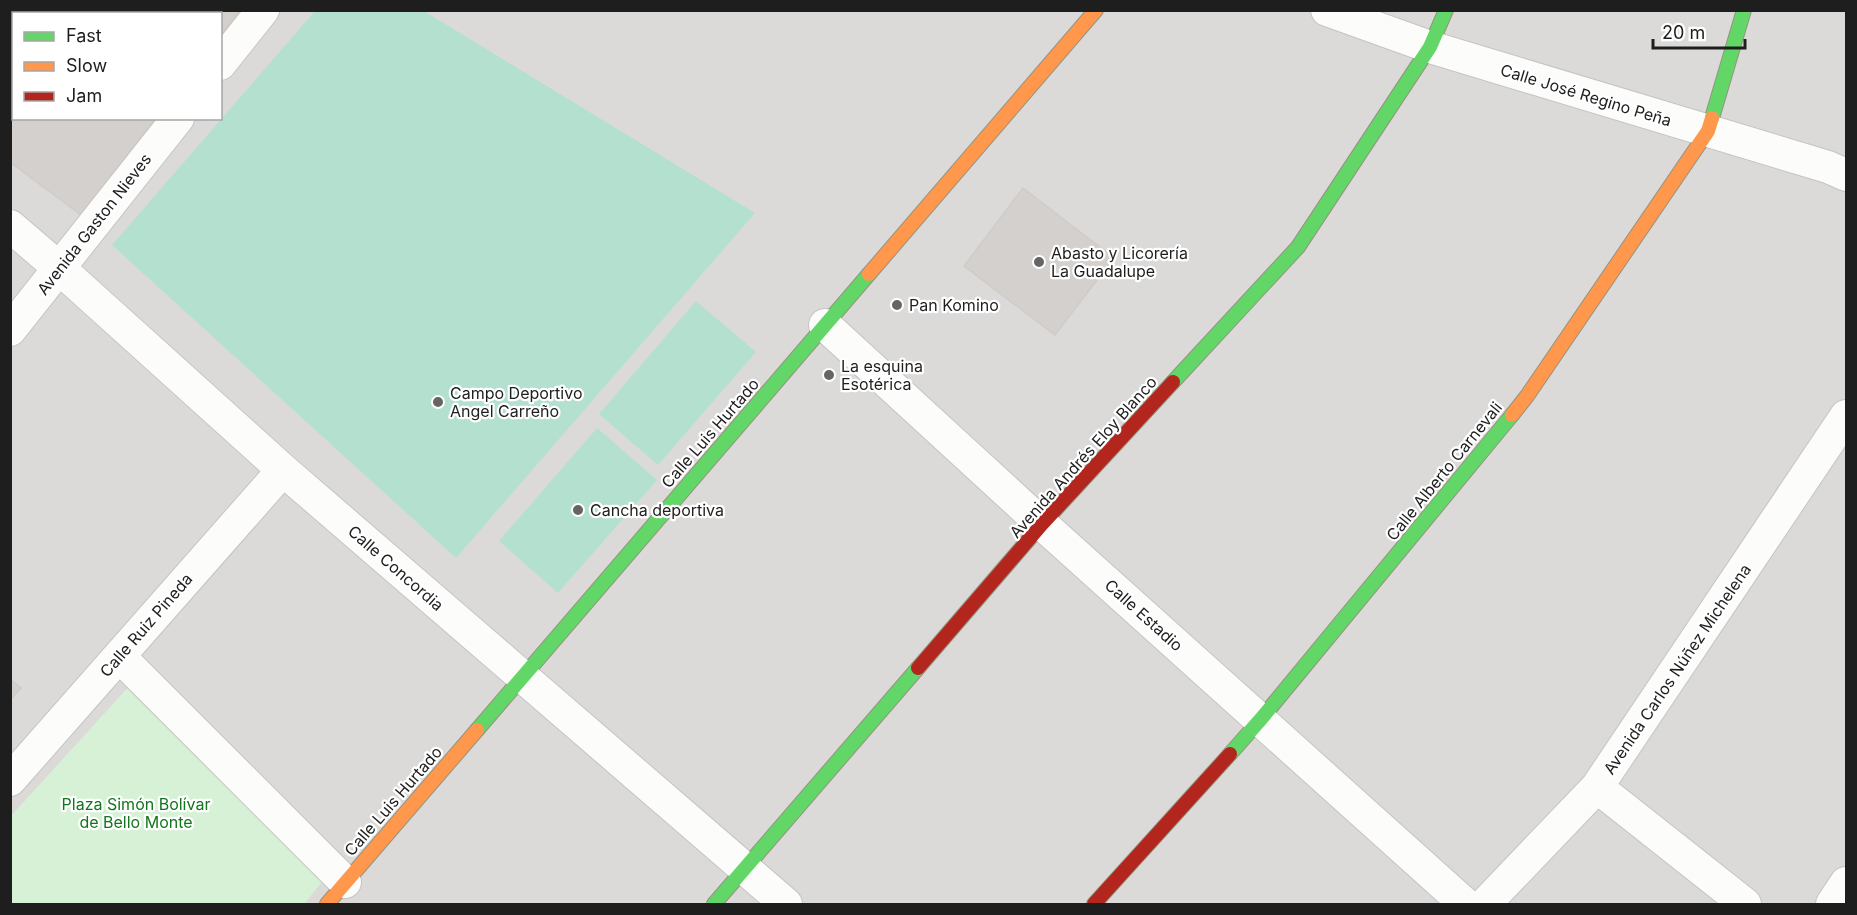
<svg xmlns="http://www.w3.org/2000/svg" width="1857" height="915" viewBox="0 0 1857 915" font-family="Inter,sans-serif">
<rect width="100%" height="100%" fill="#eceae7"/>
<path fill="#dbdad8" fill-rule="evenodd" d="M11,11H1846V904H11ZM14,14H220V118H14Z"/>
<path fill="#d6f1d6" d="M133,682L327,876L304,904H11L10,817Z"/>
<path fill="#b4e1cf" d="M315,11H424L755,213L456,558L112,245Z
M696,301L756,352L658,465L599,414Z
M597,428L657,480L558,593L499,541Z"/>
<path fill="#d3d0ce" stroke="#cfccc8" stroke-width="1.5" d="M10,10H240L220,36V14H14V118H156L81,215L10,162Z
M1023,188L1114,258L1055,335L964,266Z
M10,679L21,688L10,700Z"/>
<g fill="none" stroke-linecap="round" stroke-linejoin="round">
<defs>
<path id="street" d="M1327,10L1430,47L1828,167L1846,175
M220,64L263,10
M10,226L59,268L283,470L786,904
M825,325L1042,524L1465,904
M10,330L178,118
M119,656L345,882
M10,780L283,470
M1597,787L1745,904
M1485,904L1597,787L1846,416
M1832,904L1846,883"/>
<path id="fast" d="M1712,118L1744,10
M1173,382L1298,247L1430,47L1446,10
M477,730L869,274
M1230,754L1261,719L1512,415
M714,904L918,668"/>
<path id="slow" d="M869,274L1096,10
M1512,415L1527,396L1708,131L1712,118
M327,904L477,730"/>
<path id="jam" d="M918,668L1042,524L1173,382
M1094,904L1230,754"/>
</defs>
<use href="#street" stroke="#c5c4c3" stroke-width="34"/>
<use href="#fast" stroke="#939480" stroke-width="16"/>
<use href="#slow" stroke="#939480" stroke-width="16"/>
<use href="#jam" stroke="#939480" stroke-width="16"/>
<use href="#street" stroke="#fcfcfb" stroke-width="32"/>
<use href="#fast" stroke="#63d668" stroke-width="14"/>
<use href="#slow" stroke="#ff974d" stroke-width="14"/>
<use href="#jam" stroke="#b3261e" stroke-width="14"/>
</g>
<g fill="#666564" stroke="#fff" stroke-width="2">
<circle cx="1039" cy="262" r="6"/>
<circle cx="897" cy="305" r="6"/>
<circle cx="829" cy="375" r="6"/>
<circle cx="438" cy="402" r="6"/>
<circle cx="578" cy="510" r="6"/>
</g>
<g text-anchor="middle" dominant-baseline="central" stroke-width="4.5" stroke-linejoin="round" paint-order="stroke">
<g font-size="16" fill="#1e1e1e" stroke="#fff">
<text transform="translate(1586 95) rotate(17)">Calle José Regino Peña</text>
<text transform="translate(94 224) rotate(-52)">Avenida Gaston Nieves</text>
<text transform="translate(710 433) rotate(-49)">Calle Luis Hurtado</text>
<text transform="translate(1083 457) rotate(-48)">Avenida Andrés Eloy Blanco</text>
<text transform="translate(1444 471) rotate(-51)">Calle Alberto Carnevali</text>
<text transform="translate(396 568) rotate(41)">Calle Concordia</text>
<text transform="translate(1144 615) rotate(42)">Calle Estadio</text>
<text transform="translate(146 625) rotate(-49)">Calle Ruiz Pineda</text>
<text transform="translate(1677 669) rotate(-56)">Avenida Carlos Núñez Michelena</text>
<text transform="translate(393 801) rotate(-49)">Calle Luis Hurtado</text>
</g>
<g font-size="16" fill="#1e1e1e" stroke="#fff" text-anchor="start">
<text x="1051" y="253">Abasto y Licorería<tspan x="1051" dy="18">La Guadalupe</tspan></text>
<text x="909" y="305">Pan Komino</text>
<text x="841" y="366">La esquina<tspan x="841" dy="18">Esotérica</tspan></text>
<text x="450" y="393">Campo Deportivo<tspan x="450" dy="18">Angel Carreño</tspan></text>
<text x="590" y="510">Cancha deportiva</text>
</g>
<g font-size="16" fill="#11771c" stroke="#fff">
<text x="136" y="804">Plaza Simón Bolívar<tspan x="136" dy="18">de Bello Monte</tspan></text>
</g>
</g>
<rect width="1857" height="915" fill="none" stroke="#1e1e1e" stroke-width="24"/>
<rect x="12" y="12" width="210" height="108" fill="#ffffff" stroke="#a5a5a5" stroke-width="1.5"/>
<rect x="24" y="32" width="30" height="9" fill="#63d668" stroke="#a5a5a5" stroke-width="1.5"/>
<text x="66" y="42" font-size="18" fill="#1e1e1e">Fast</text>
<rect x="24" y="62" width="30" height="9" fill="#ff974d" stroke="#a5a5a5" stroke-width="1.5"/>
<text x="66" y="72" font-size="18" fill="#1e1e1e">Slow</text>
<rect x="24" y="92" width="30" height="9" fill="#b3261e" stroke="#a5a5a5" stroke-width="1.5"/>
<text x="66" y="102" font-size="18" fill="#1e1e1e">Jam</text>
<path d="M1653 39v9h92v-9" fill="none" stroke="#1e1e1e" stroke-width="3"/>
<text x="1662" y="39" font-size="18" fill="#1e1e1e" stroke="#ffffff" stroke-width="4.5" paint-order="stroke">20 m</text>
</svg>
